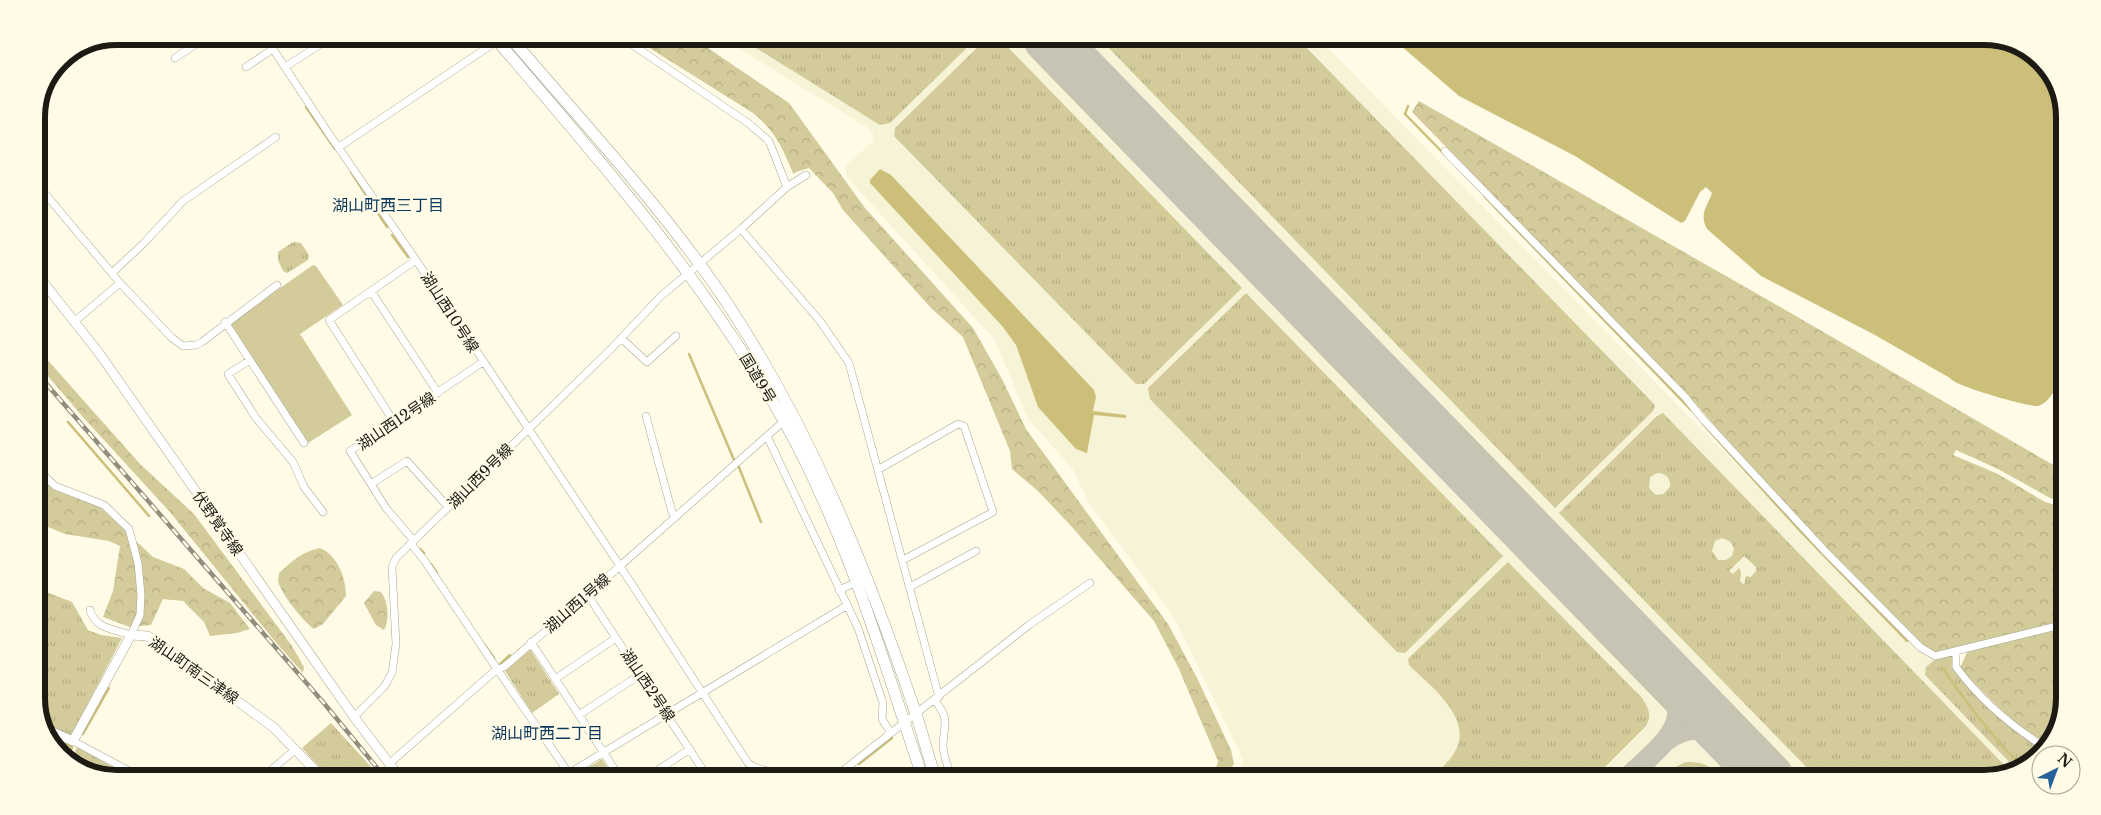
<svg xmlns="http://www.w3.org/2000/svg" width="2101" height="815" viewBox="0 0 2101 815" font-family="'Libre Baskerville','Noto Sans JP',serif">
<defs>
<pattern id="grass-tufts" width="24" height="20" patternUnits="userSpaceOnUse" patternTransform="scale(1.25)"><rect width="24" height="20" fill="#d3cb9a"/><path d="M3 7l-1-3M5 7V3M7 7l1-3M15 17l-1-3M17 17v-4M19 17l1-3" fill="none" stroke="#b5ae84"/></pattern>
<pattern id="forest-crowns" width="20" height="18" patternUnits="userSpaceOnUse" patternTransform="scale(1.25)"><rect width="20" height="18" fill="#d3cb9a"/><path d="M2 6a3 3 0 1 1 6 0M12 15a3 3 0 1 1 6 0" fill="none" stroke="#b5ae84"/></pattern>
</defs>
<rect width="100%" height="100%" fill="#fffbe7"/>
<path fill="#f7f3d7" d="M722,38L1319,39L1914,646L1951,654L1955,657L1958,672L2042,748L2029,765L1984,779L1232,777L1241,768L1243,762L1242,757L1175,619L1089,503L1072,468L1028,419L995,340L846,176V166L873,141V133L868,128Z"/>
<path fill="url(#grass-tufts)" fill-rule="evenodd" d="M740,38H977L890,123L880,125Z
M987,38H999L1242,288L1144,384H1136L894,136L895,128Z
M1100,39H1298L1655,405L1653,411L1555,508Z
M293,242L301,243L309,255L308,260L287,273L283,271L278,260V252Z
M1246,293L1503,556L1405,653L1397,652L1150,399L1148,388Z
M1663,413L2010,771L1984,779L1817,778L1559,513L1657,416ZM1657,473C1665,473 1671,478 1670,487L1663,494L1656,495L1649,488L1650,477ZM1722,538L1731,542L1734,549L1732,556L1726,560H1718L1712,551L1715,541ZM1744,556L1756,567V571L1751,577L1746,576L1744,585L1740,581L1741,571L1739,568L1733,574L1729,571Z
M1508,562L1642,698C1649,709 1652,715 1646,726L1594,778L1431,777C1438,771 1447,764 1453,755C1477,720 1431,687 1409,665L1408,659Z
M36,588L72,602L88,630L101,635L122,638L71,736L44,723L36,703Z
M530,649L559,694L532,713L505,671Z
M1951,655L1954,658V667C1981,697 2007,727 2042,748L2029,765L2016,769L1925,675L1926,667L1937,658Z
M331,723L373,769L369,775H327L302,748Z
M77,747L126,774H91L71,760Z
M602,759L613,776L576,775Z
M1686,762C1704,762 1709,765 1721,778H1664L1675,767Z"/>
<path fill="url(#forest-crowns)" d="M632,37L693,38L789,103L865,208L973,328L1002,379L1026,429L1168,624L1197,678L1231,750L1234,764L1225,777H1205L1216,768L1218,761L1179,669L1154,621L1072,527L1038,491L1012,469L1010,451L963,337L931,308L843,210L833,193L809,168L793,173C782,147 775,131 753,113Z
M1419,101L1775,304L2062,470V502L2050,498L1998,469L1956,450L1953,455L1998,474L2045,502L2062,507L2061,623L1938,653C1917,649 1891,614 1876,599C1812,534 1749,467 1690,397L1412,112Z
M36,347L140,464L194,514L292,646L304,667L303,673L273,639L169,511L82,416L36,362Z
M36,474L57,491L99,506L153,557L184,569L203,588L230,603L250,629L237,633L210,636L204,622L183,601L163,599L151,625L130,627L103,617L113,591L120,546L109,541L65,534L36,522Z
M320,548C338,556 346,578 346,596L323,624L314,629C304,622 281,594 278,581C278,579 279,576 279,573C291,562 303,551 320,548Z
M374,591L381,592C388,601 390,620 384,630L376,625L364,603Z
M2061,627L2060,724L2045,744C2012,723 1987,696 1960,668L1968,650Z"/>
<path fill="#d3cb9a" d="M313,265L316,266L343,305L300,334L352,415L308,443L230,323Z"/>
<path fill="#ccbf7a" d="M1393,39L2010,41L2048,68L2065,112L2063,375C2057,385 2050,404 2037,406C2026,406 1954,386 1950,378L1875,335L1761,276L1707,229C1699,214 1707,207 1712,193L1706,187L1700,192L1685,221L1681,223L1575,156L1459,96Z
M880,169L891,175L1094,390L1096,397L1093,411L1126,415V418L1094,415L1087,453L1076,449L1038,407L1016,345L1003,327L870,183V180Z"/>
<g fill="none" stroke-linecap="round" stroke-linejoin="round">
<path stroke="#ccbf7a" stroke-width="2.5" d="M1408,106L1405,114L1445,155
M306,107L335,149
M351,172L387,227
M1485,197L1691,410
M392,235L408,257
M689,354L734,460
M68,422L149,516
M1703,424L1803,534L1907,641
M738,465L761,522
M420,549L424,553
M431,564L437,573
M484,644L494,658
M500,664L510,655
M1942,667C1966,703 1992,736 2022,767
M83,734L109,688
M53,738L72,747L68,758
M859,764L892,738
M844,776L853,770"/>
<path stroke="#c8c4b4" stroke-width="21" d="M1665,741C1689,723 1712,727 1735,744
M1627,778C1666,741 1701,720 1659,667"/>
<path stroke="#c8c4b4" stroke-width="52" d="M1049,38L1768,778"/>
<defs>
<path id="minor" d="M265,37L329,134L416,260
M621,37L748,123L769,141L787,187
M175,58L208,36
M246,67L273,49
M285,67L332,37
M339,147L497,41
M1445,151L1686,398L1701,417L1825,551L1920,647L1935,656L2061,625
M36,183L120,283L172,338L183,346L196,345L202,342L277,285
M741,229L820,321L849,363L939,697
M113,272L143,244L183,201L276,137
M371,291L438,393
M75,321L120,283
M225,322L304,443
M621,338L647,362L676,336
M250,360L228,374L256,418L293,462L304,487L323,512
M646,416L672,512L675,517
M394,422L329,320L416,260L620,566L784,421
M767,436L858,628L883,703L882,719L891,733
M36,468L55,486L104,505L129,529L138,563L141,595L140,615L131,635C114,629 95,629 90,610
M879,469L958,424L964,426L993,512L903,560
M371,484L407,461L448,507
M414,541L386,508L350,451L483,362
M910,587L976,551
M839,590L857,582
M587,594L707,776
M531,642L619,776
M1956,651V667C1979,698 2010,725 2043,746
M555,679L616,638
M935,701C950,719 944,724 943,745C943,755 948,767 951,776
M579,715L641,674
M354,717L384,687L392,673L396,644L392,567L396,558L611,349L661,296L741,229L787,187L806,175
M73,741L135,774
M390,763L497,669L424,560L411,544
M265,775L296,749
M566,775L846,606
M570,775L497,669L504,667L620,566L748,763C758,772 764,766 774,776
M649,776L690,749
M836,776L1029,625L1090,583"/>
<path id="tertiary" d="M46,729L73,741L131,635L148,636L273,727L320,775"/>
<path id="secondary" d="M36,273L99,353L354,717L398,775"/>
<path id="trunk" d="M494,37C599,159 705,280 784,421C846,532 882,656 922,776
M510,37C585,125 665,210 729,306C812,432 868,572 916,714C923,735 928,756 935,776"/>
</defs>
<use href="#minor" stroke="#a8a592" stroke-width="8"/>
<use href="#tertiary" stroke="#a8a592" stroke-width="10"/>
<use href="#secondary" stroke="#a8a592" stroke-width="10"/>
<use href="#trunk" stroke="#a8a592" stroke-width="12"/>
<use href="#minor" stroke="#fff" stroke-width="7"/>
<use href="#tertiary" stroke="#fff" stroke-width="9"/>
<use href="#secondary" stroke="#fff" stroke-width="9"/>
<use href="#trunk" stroke="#fff" stroke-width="11"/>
<defs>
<path id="rail" d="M36,372L323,702L383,775"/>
</defs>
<use href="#rail" stroke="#918e80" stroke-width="4.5"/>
<use href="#rail" stroke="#fffbe7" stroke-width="2.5" stroke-dasharray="8" stroke-linecap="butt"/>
</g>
<g text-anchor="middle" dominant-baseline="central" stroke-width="5" stroke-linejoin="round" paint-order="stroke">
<g font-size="15" fill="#1c1a13" stroke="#fffbe7">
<text transform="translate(450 312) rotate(57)">湖山西10号線</text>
<text transform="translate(758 378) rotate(59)">国道9号</text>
<text transform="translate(396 421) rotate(-34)">湖山西12号線</text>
<text transform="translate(480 476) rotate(-45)">湖山西9号線</text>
<text transform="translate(218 523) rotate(55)">伏野覚寺線</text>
<text transform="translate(577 603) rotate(-41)">湖山西1号線</text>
<text transform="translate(194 670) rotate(35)">湖山町南三津線</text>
<text transform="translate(648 685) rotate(56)">湖山西2号線</text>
</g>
<g font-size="16" fill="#0d385d" stroke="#fffbe7">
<text x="388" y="205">湖山町西三丁目</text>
<text x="547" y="733">湖山町西二丁目</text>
</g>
</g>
<path d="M0 0H2101V815H0ZM117 45H1984A72 72 0 0 1 2056 117V698A72 72 0 0 1 1984 770H117A72 72 0 0 1 45 698V117A72 72 0 0 1 117 45Z" fill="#fffbe7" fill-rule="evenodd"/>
<path fill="none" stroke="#1c1a13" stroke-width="6" d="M117 45H1984A72 72 0 0 1 2056 117V698A72 72 0 0 1 1984 770H117A72 72 0 0 1 45 698V117A72 72 0 0 1 117 45Z"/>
<g transform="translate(2056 770) rotate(42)"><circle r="24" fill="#fffbe7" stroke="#a4a192"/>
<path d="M0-4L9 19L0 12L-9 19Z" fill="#256299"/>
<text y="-8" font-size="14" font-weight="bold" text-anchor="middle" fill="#1c1a13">N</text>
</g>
</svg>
